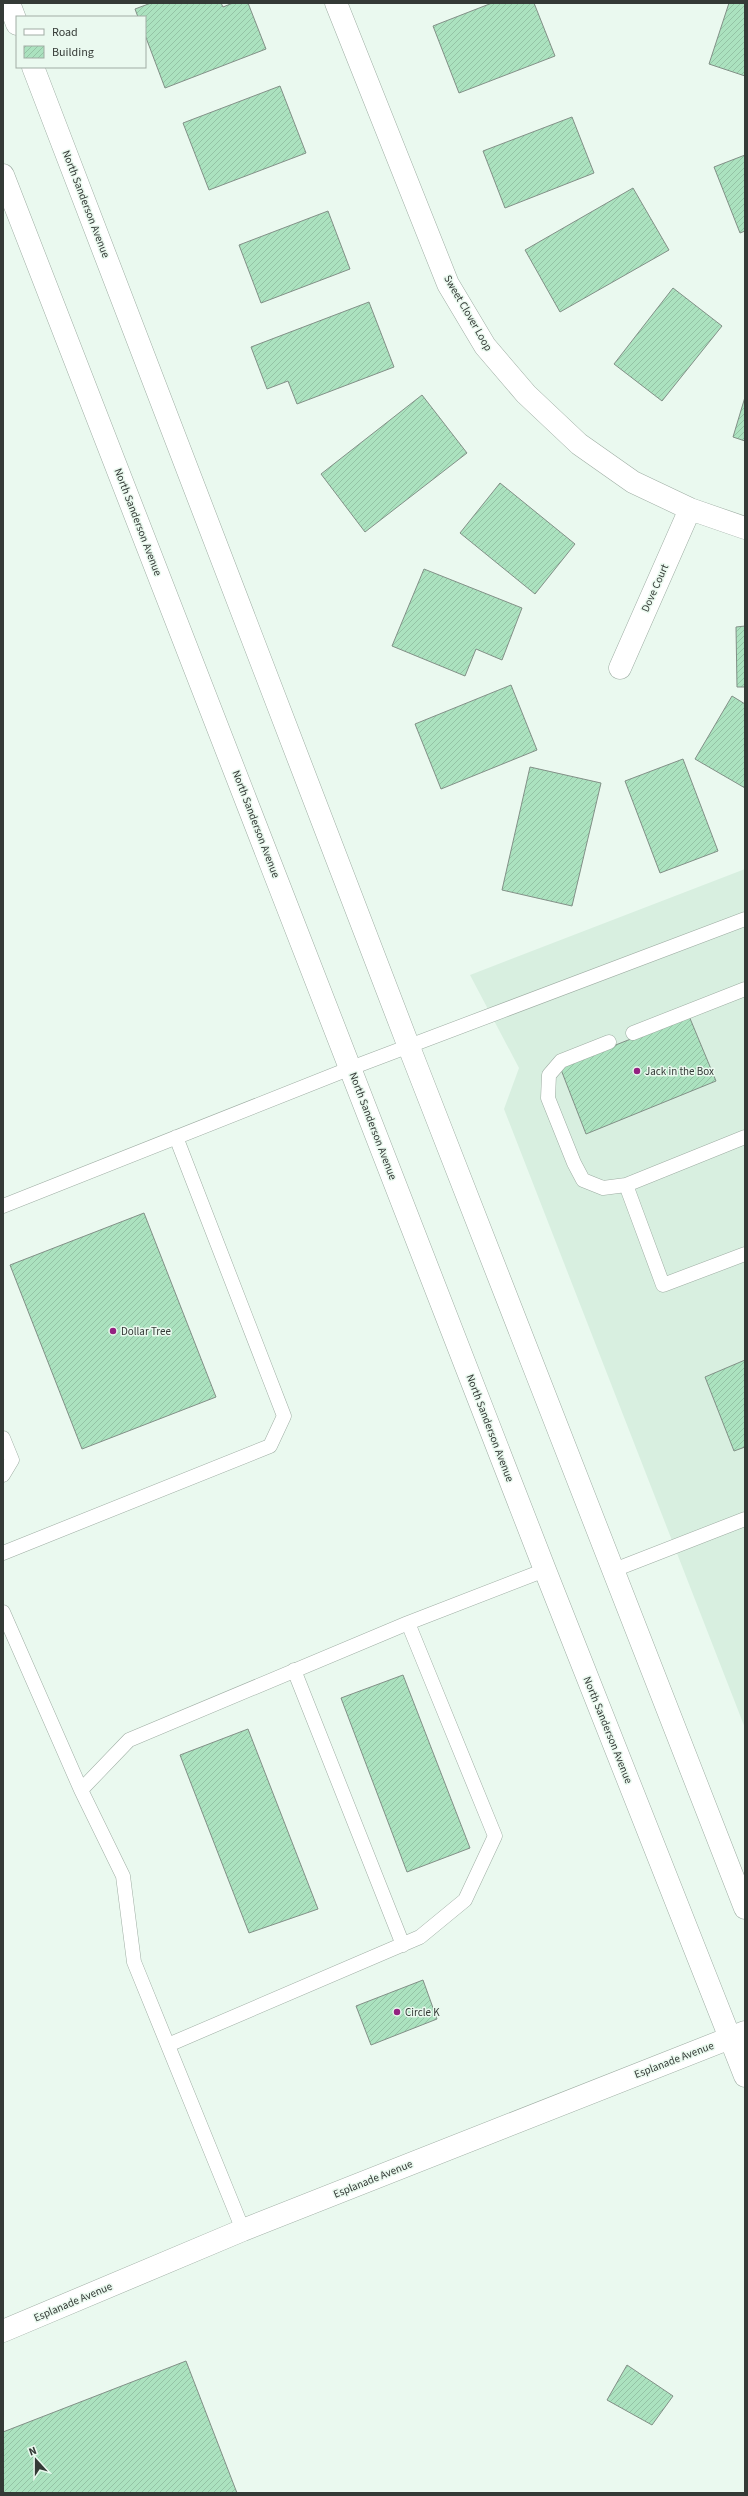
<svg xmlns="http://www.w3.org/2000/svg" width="748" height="2496" viewBox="0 0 748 2496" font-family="'Source Sans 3',sans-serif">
<defs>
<pattern id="building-hatch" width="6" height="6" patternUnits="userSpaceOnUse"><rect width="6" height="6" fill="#abe2bf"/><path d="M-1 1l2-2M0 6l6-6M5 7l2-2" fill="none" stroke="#94c3a5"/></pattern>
</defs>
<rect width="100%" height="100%" fill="#eaf9ef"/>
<path fill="#d8efe0" d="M745,869V1728L504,1109L519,1068L470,975Z"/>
<path fill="url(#building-hatch)" stroke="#829087" d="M151,3H221L223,7L233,3H248L266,49L165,88L145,35V17H138L135,9Z
M492,3H534L555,56L459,93L433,26Z
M729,3H745V76L709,64Z
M280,86L306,153L209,190L183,123Z
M572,117L594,173L505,208L483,151Z
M745,155V231L740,233L714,167Z
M633,188L669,250L560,312L525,250Z
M328,211L350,269L261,303L239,245Z
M673,288L722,326L662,401L614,364Z
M369,302L394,367L297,404L288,381L267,389L251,347Z
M422,395L467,453L365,532L321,474Z
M745,397V441L733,437Z
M500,483L575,544L535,594L460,533Z
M424,569L522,608L502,660L476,649L465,676L392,646Z
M745,626V687H737L736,627Z
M511,685L537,750L441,789L415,724Z
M732,696L745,704V788L695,759Z
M683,759L718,851L660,873L625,781Z
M530,767L601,783L572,906L502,890Z
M689,1016L716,1081L586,1134L560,1067Z
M144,1213L216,1397L82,1449L10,1265Z
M745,1360V1447L734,1451L705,1377Z
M403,1675L470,1848L407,1872L341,1698Z
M248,1729L318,1909L249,1933L180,1755Z
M423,1980L437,2019L371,2045L356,2006Z
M186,2361L237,2493H3V2432Z
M627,2365L673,2396L652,2425L607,2400Z"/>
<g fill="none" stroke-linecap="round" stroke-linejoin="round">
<defs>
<path id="service" d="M633,1033L745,989
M609,1042L561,1061L549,1075L548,1098L574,1163L583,1180L603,1188L626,1185
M745,1137L626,1185L663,1285L745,1254
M3,1206L351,1068L745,919
M3,1438L12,1460L3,1475
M3,1553L270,1446L284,1416L176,1137
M614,1570L745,1519
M3,1612L81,1790
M294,1670L403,1945
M168,2045L420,1937L465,1900L495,1836L408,1623
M243,2230L134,1962L123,1876L81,1790L129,1740L408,1623L545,1570"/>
<path id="minor" d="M336,3L448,284L485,346L526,394L579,444L633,482L690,509L745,528
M620,668L690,509"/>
<path id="secondary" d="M3,2331L243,2230L745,2032"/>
<path id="trunk" d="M9,3L17,24
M33,67L409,1047L745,1908
M3,175L545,1570L745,2076"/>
</defs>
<use href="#service" stroke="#9eada3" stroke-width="15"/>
<use href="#minor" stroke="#9eada3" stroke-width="23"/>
<use href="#secondary" stroke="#9eada3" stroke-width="23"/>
<use href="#trunk" stroke="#9eada3" stroke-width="23"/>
<use href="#service" stroke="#fff" stroke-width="14"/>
<use href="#minor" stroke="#fff" stroke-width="22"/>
<use href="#secondary" stroke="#fff" stroke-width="22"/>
<use href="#trunk" stroke="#fff" stroke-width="22"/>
</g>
<g fill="#942281" stroke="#eaf9ef" stroke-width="1.5">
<circle cx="637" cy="1071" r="4"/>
<circle cx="113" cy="1331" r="4"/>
<circle cx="397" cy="2012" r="4"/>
</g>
<g text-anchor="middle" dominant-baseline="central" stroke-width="3" stroke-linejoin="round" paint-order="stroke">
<g font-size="11" fill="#343a36" stroke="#eaf9ef">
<text transform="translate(86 204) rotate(69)">North Sanderson Avenue</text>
<text transform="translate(468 313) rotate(60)">Sweet Clover Loop</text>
<text transform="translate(138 522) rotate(69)">North Sanderson Avenue</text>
<text transform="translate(655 588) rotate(-66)">Dove Court</text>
<text transform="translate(256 824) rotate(69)">North Sanderson Avenue</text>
<text transform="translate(373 1126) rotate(69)">North Sanderson Avenue</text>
<text transform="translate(490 1428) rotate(69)">North Sanderson Avenue</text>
<text transform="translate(608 1730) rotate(68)">North Sanderson Avenue</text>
<text transform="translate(674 2060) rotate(-21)">Esplanade Avenue</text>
<text transform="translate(373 2179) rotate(-22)">Esplanade Avenue</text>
<text transform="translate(73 2302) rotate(-23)">Esplanade Avenue</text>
</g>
<g font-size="11" fill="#343a36" stroke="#eaf9ef" text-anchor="start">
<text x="645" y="1071">Jack in the Box</text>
<text x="121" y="1331">Dollar Tree</text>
<text x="405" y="2012">Circle K</text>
</g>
</g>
<rect width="748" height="2496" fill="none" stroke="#343a36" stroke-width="8"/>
<rect x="16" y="16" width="130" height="52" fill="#eaf9ef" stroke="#a1ada5"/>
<rect x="24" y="29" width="20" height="6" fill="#ffffff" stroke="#a1ada5"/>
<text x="52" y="36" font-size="12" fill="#343a36">Road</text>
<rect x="24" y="46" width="20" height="12" fill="url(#building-hatch)" stroke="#a1ada5"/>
<text x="52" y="56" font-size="12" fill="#343a36">Building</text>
<g transform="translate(36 2460) rotate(339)" stroke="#eaf9ef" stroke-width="3" paint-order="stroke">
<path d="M0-3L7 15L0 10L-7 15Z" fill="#343a36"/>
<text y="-6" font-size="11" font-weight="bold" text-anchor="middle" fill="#343a36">N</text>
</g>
</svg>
